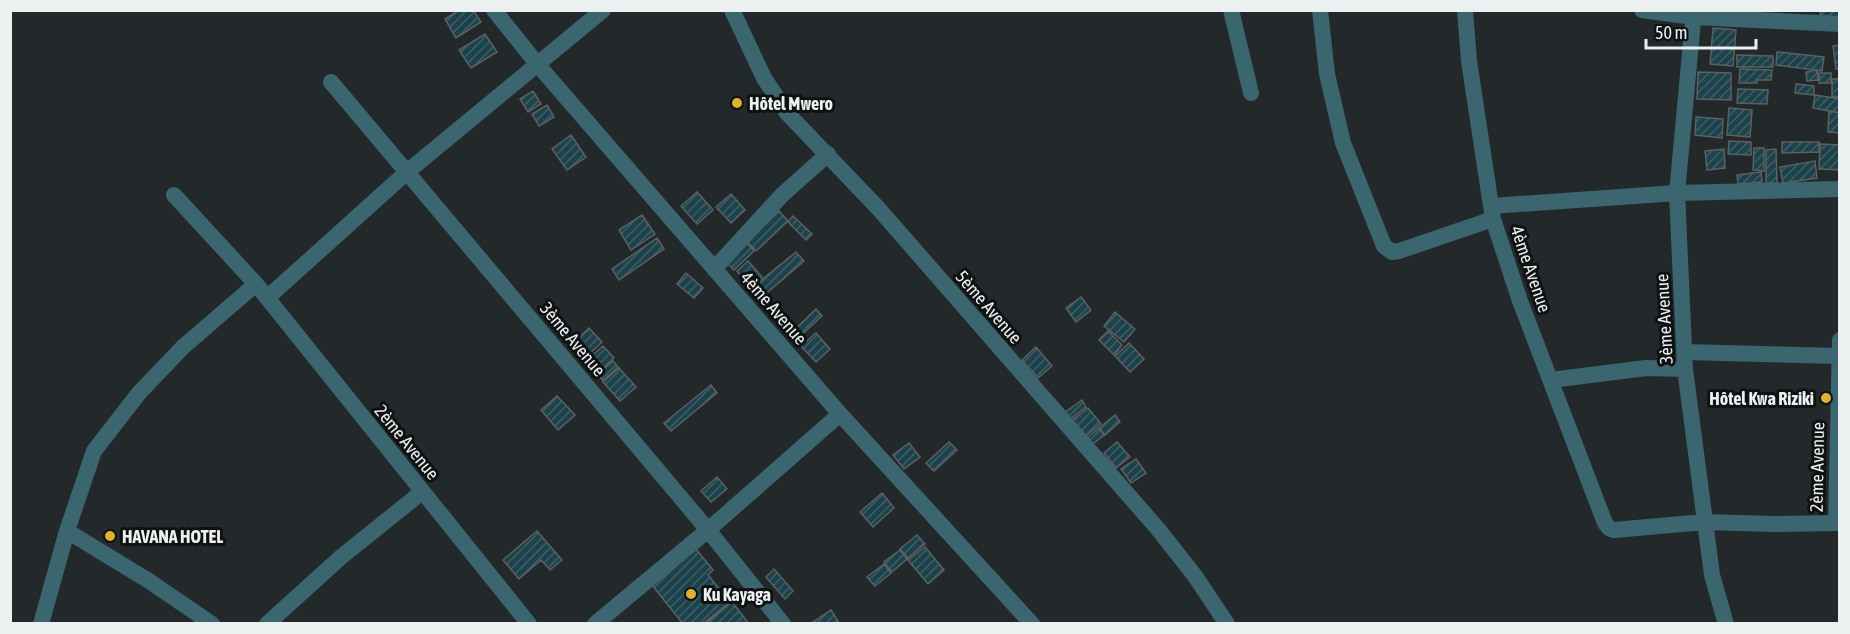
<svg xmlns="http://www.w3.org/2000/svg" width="1850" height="634" viewBox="0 0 1850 634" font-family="'Asap Condensed',sans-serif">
<defs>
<pattern id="building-hatch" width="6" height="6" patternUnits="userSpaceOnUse" patternTransform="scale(1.5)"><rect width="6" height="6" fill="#1d424b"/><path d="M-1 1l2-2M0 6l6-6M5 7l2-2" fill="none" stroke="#3e5e65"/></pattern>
</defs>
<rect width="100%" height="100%" fill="#23292b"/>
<path fill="url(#building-hatch)" stroke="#5a6163" stroke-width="1.5" d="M459,10H473L481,22L456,38L445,19Z
M1821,10H1840V18L1820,15Z
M1713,28L1736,30L1733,66L1710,64Z
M485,34L497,52L471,68L459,50Z
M1840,45V68L1836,69L1833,46Z
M1777,52L1824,57L1822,71L1776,65Z
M1737,55L1773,56V67H1737Z
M1740,69L1772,70L1771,80H1757V83H1739Z
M1817,70L1818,80L1807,81L1806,72Z
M1698,72L1731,73V100L1697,99Z
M1819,73H1831V83H1819Z
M1832,79H1840V97L1832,96Z
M1796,84L1814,86V95L1795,93Z
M1738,89L1768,90L1767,104L1737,103Z
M533,91L541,104L528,112L520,99Z
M1815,95L1840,99V113L1813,108Z
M547,105L554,117L539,126L532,114Z
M1729,108L1752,110L1750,137L1727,135Z
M1829,111L1840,113V133L1828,132Z
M1696,117L1723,119L1722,138L1695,135Z
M571,135L586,157L567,170L552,149Z
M1729,141L1751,142V155L1728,154Z
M1782,142H1819V152L1782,153Z
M1820,144L1840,145V170L1819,169Z
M1754,148H1764V171L1753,170Z
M1724,149L1725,168L1707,170L1705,151Z
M1776,149L1777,183H1766V150Z
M1815,161L1817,178L1783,183L1780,167Z
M1761,172L1762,182L1738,184L1737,175Z
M697,192L713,210L697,224L681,206Z
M731,194L745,210L731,223L716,207Z
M779,211L788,221L756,251L747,241Z
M642,215L655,234L631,250L619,230Z
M793,216L812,234L806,240L788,222Z
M657,238L664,249L619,280L612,269Z
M747,243L754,251L734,270L726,262Z
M796,252L804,261L762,297L753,287Z
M748,261L762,277L750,287L737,271Z
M686,273L703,288L694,298L677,284Z
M1081,297L1091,310L1076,322L1066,308Z
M816,309L822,316L796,340L790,334Z
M1115,312L1135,329L1124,342L1104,326Z
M589,328L602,342L586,357L573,343Z
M1108,331L1122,345L1114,355L1099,340Z
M816,333L830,349L816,362L801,346Z
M1129,343L1144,359L1130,372L1115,356Z
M603,346L614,358L596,374L585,362Z
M1036,347L1052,366L1038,378L1022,360Z
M613,361L618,367L603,381L598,374Z
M619,368L636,387L620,401L603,382Z
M711,385L717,393L671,431L664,423Z
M557,396L575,415L558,430L541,410Z
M1082,400L1086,407L1069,420L1064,413Z
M1088,408L1101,424L1083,438L1070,422Z
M1115,415L1120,422L1105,435L1099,428Z
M1099,428L1104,435L1089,447L1083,441Z
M949,442L957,450L934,471L926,463Z
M1117,442L1130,457L1116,468L1104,453Z
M909,443L920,457L904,469L893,455Z
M1136,459L1146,473L1131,483L1121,469Z
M717,477L727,489L711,502L701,491Z
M882,493L894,508L873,527L860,512Z
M537,531L562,560L550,570L541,560L519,579L503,560Z
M917,535L925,544L908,558L900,549Z
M925,547L944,570L928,584L908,560Z
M696,549L713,570L708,575L730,602L703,624H683L652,585Z
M900,550L907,559L892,572L884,562Z
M884,564L891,573L875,586L867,577Z
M774,569L793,591L785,599L766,577Z
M732,602L749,624H705Z
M831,610L838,621L834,624H814L813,622Z"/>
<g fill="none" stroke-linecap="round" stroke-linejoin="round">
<path stroke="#3b6670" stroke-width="16" d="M494,10L538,65L840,414L1032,624
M732,10L764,78L787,113L878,208L1158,529L1195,576L1227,624
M1231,10L1251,93
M1320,10L1327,74L1343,143L1384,246L1392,252L1399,251L1493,219
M1465,10L1469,61L1493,219L1520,301L1605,523L1609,528L1614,530L1704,522L1774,524L1840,523
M1642,10L1694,17L1840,24
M1694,10L1677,193L1685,369L1712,575L1726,624
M331,82L708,530L783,624
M174,195L256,284L529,624
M1491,206L1677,193L1840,189
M714,269L782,195L828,154
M267,298L407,172L603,10
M1685,352L1840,356
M1551,380L1646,368L1685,369
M1836,523L1840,340
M67,531L149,581L212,624
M41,624L67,531L94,451L139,393L183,347L256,284
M267,624L341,557L422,492
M595,624L708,530L840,414"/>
</g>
<g fill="#deb133" stroke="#0f1112" stroke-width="2">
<circle cx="737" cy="103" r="6"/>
<circle cx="1826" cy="398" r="6"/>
<circle cx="110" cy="536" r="6"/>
<circle cx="691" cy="594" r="6"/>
</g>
<g text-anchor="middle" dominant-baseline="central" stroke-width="6" stroke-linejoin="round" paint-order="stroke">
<g font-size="18" font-weight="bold" fill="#ecf0f1" stroke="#0f1112" text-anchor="start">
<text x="749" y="103">Hôtel Mwero</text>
<text x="1814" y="398" text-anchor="end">Hôtel Kwa Riziki</text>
<text x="122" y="536">HAVANA HOTEL</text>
<text x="703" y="594">Ku Kayaga</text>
</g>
<g font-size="18" fill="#ecf0f1" stroke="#0f1112">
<text transform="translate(1531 269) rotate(71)">4ème Avenue</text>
<text transform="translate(989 307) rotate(49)">5ème Avenue</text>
<text transform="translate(774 308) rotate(49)">4ème Avenue</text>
<text transform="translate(1664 319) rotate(-93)">3ème Avenue</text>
<text transform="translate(573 339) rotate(50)">3ème Avenue</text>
<text transform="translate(407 442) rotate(51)">2ème Avenue</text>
<text transform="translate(1817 467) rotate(-89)">2ème Avenue</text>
</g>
</g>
<rect width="1850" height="634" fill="none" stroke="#ecf0f1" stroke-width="24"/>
<path d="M1646 39v9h110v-9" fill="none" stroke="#ecf0f1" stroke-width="3"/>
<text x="1655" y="39" font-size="18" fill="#ecf0f1" stroke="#0f1112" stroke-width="4.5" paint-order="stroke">50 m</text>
</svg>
